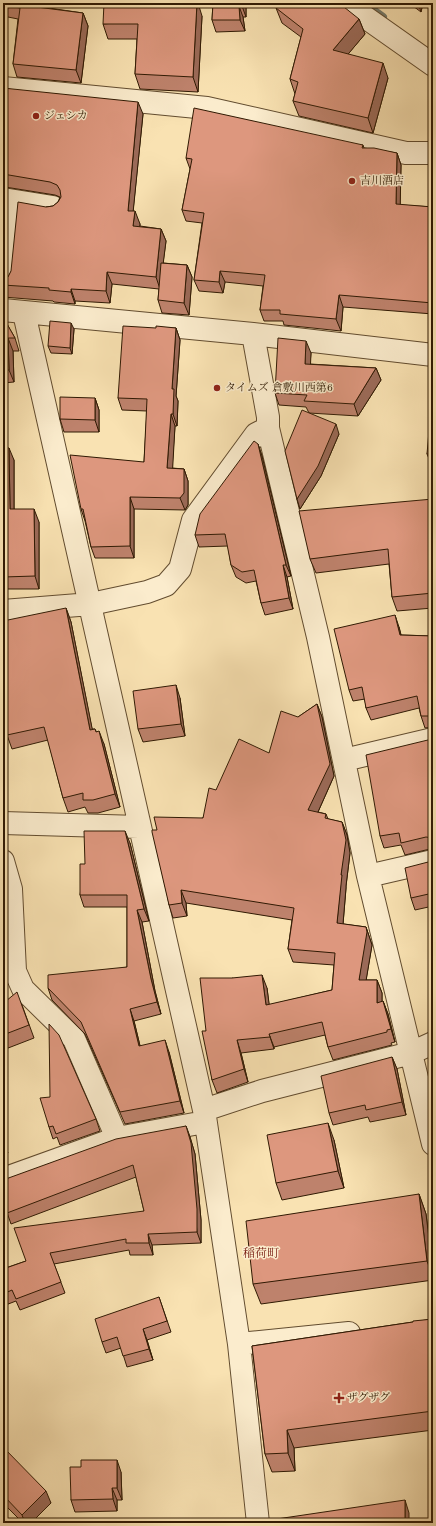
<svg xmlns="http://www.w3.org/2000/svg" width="436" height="1526" viewBox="0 0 436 1526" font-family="'Old Standard TT','Noto Serif JP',serif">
<rect width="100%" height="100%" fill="#f9e2b2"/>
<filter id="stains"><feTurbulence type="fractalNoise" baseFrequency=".005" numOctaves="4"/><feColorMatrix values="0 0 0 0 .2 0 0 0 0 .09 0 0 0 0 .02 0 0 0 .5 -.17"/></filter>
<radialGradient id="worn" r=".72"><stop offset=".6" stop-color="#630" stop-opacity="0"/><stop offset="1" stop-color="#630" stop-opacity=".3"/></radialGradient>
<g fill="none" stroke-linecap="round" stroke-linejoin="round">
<path stroke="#737b6d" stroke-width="8" d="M364,3L383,17"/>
<defs>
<path id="minor" d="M345,3L433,65
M3,88L207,108L406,153H433
M3,199L53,207
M3,282L12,201
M3,310L253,334L433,355
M24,313L204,1110L239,1344L258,1523
M253,334L268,417V428L318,637L368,876L433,1144
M3,611L91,604L147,592L166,585L180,569L193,520L256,434L268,428
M344,760L433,739
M3,823L139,827
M3,861L11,889L15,971L23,989L74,1039L117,1138
M368,876L433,861
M204,1110L262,1091L411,1053L433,1043
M3,1179L117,1138L205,1122
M239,1344L349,1333"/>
</defs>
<use href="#minor" stroke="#624c2f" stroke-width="24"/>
<use href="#minor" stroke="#fbeccd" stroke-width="22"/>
</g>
<path fill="#be826c" stroke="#301a03" d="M3,3L35,6L83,13L88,26L81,83L17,77L13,64L18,19L3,16Z
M213,3H246V17H243L245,31L216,32L212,20Z
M409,3H423L421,12Z
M276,8L359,19L365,34L348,54L388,78L373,133L299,116L293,101L295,94L290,79L301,37L282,23Z
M202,16L198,92L140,89L135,74L137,39H108L103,24Z
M3,88L143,114L133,211L140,224V226L161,229L166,241L163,263L187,265L192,277L189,315L162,313L158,300L159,289L112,284L110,303L75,301V304L54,302L53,301L3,297V281L8,277L46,207L53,206L58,202L60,197L55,195L5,187H3Z
M363,145L364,148L397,153L401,165L400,205L433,207V314L343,307L341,331L284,325L283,321H264L260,310L263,286L225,282L223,293L199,291L194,280L202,223L186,221L182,210L190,169L186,158Z
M3,317L15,338L19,351H13L14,382L3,383Z
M156,328H176L180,340L176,396L178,401L177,426H175L172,468L184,469L188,481V505L185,510L134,509V558H95L91,547L85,521L81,509L144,462L147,411L122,410L118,398Z
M74,329L72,354L51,353L48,346Z
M311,353L310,364L376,368L381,380L358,416L309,413L339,434L321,476L300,509L297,499L309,413L306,407L279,405L275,393Z
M95,398L99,410V432H64L60,419Z
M433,432V466H432L427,454Z
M258,444L262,456L291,576L287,577L293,609L265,615L261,603L256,581L246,583L236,577L231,565L228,546L199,547L195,535Z
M3,447L14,460V509L39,522V589H3Z
M433,499V608L397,611L392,597L389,564L316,573L310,559Z
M66,608L71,622L92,729H95L96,731L104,744L120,807L98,813H88L85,807L68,812L63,798L48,740L12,749L7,735Z
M399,627L401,635L433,636V727L425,728L421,716L419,708L371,720L366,708L365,699L353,701L349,690Z
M180,698L185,736L143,742L138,729Z
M317,704L322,717L334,776L318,812L326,814L328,819L342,822L347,835L350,853L346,886V888L343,924L366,927L372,945L366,980H377L382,993V1002L383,1001L388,1014L395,1042L391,1043L392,1045L333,1060L328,1047L325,1035L274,1047V1049L241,1053L248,1082L217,1093L212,1080L206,1031L232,978L267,988L269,1005L332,990L334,965L293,962L288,949L292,920L186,903L187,916L173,918L169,905L157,830L203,818L216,790L269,753L298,717Z
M432,739H433V849H430L405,855L401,845L384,848L380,836Z
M130,843L149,921L142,922L155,991L161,1014L134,1021L140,1046L169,1052L184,1113L125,1124L85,1034L52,1000L48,988L127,967V907H84L80,895L85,864Z
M432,861H433V906L415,910L411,898Z
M3,1002L22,1005L34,1038L3,1050Z
M392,1057L397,1069L406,1115L370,1122L368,1117L333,1125L329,1113Z
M50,1097L96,1119L100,1131L60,1145L57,1137L53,1139L49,1127Z
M186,1126L190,1137L195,1154L201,1220V1243L152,1245L153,1255H130L129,1250L54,1264L65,1293L20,1310L16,1301L3,1306V1269L26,1261L144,1211L136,1177L11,1224L3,1201Z
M3,1138L8,1153L3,1154Z
M334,1140L344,1188L282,1200L276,1183Z
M419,1194L426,1214L433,1270V1280L261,1304L253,1284Z
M159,1297L171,1332L147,1340L153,1360L127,1367L121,1348L106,1353L102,1342Z
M433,1319V1430L294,1448L295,1471L272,1472L265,1454L252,1346Z
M3,1447L51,1503L31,1523H23L3,1503Z
M81,1467L121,1472L122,1500H117V1511L75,1512L71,1500Z"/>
<path fill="#9b6a58" stroke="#301a03" d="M29,3H36L33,18L29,6Z
M197,3H198L202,16L198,92L193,77Z
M242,3H246V17L242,6Z
M418,3H423L421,12Z
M239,6L243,17L245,31L240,20Z
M83,13L88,26L81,83L76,70Z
M359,19L365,34L339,65L333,50Z
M383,63L388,78L373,133L368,118Z
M138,102L143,114L132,223L128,211Z
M397,153L401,165L400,216L396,204Z
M135,211L140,224L138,238L133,226Z
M161,229L166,241L160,289L156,277Z
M187,265L192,277L189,315L184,303Z
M220,271L225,282L223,293L219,282Z
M107,272L112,284L110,303L106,291Z
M71,289L75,301V304L71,292Z
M339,295L343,307L341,331L336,319Z
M71,323L74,329L72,354L70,348Z
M176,328L180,340L176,396L178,401L177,426L173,414L172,389Z
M8,338L13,351L14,382L9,370Z
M306,341L311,353L310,376L305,364Z
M376,368L381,380L358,416L354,404Z
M95,398L99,410V432L95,420Z
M171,414L175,426L172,480L167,468Z
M336,424L339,434L321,476L300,509L297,499Z
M258,444L262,456L291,576L286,565Z
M9,448L14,460V522L10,509Z
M184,469L188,481V505L185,510L180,498Z
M130,497L134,509V558L130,546Z
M34,509L39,522V589L35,576Z
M283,565L287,577L293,609L289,598Z
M66,608L71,622L95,743L90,730Z
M395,615L399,627L404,647L400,635Z
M176,685L180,698L185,736L181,724Z
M317,704L322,717L334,776L313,823L308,810Z
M99,731L104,744L120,807L115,794Z
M342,822L347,835L350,853L346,886V888L342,936L337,923L341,875Z
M125,831L130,843L149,921L144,909Z
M181,890L186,903L187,916L182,903Z
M137,910L142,922L155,991L161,1014L157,1002L151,979Z
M366,927L372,945L364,993L359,980Z
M3,973L8,985L3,988Z
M262,975L267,988L271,1018L266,1005Z
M377,980L382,993V1015L377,1003Z
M383,1001L388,1014L395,1042L391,1029Z
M130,1009L134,1021L143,1058L139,1046Z
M269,1034L274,1047V1049Z
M165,1040L169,1052L184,1113L180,1101Z
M237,1040L241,1053L248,1082L244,1069Z
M392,1057L397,1069L406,1115L402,1102Z
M328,1123L334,1140L344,1188L338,1171Z
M186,1126L190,1137L195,1154L201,1220V1243L197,1232Z
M419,1194L426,1214L433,1270V1277L427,1261Z
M148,1234L152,1245L153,1255L149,1243Z
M143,1329L147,1340L153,1360L149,1349Z
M287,1430L294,1448L295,1471L288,1453Z
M117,1460L121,1472L122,1500L117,1488Z
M112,1488L117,1500V1511L113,1499Z
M46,1491L51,1503L31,1523H25L22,1515Z
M405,1500L409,1513V1523H405Z"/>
<path fill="#dd977e" stroke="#301a03" d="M3,3H29V6L83,13L76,70L13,64L20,8L3,5Z
M104,3H197L193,77L135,74L138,24H103Z
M213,3H242V6H239L240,20H212Z
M280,3H339L359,19L333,50L383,63L368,118L293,101L298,82L290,79L303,29L276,8Z
M3,88L138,102L128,211H135L133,226L161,229L156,277L107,272L106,291L71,289V292L49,290V288L3,285V281L8,277L11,271L18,202L46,207L53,206L58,202L61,197L60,190L57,185L50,182L3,174Z
M194,108L363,145L362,148H374L397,153L396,204L433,207V303L339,295L336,319L280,314V310H260L265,275L220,271L219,282L194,280L204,213L182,210L192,159L186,158Z
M161,263L187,265L184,303L158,300Z
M3,317L15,338H8L9,370H3Z
M50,321L71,323L70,348L48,346Z
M123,326L156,328V326L176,328L172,389H174L173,414H171L167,468L184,469V493L180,498L130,497V546L91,547L83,509H81L70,455L144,462L147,399L118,398Z
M278,338L306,341L305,364L376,368L354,404L304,401L307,395L275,393Z
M60,397L95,398V420L60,419Z
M302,410L336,424L318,466L297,499L285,451Z
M429,431L433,432V454H427Z
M254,441L258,444L286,565H283L289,598L261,603L254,570L242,572L231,565L225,534L195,535L200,514Z
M3,447L9,448L10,509H34L35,576L3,577Z
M433,499V593L392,597L388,549L310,559L299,511Z
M66,608L90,730L95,729L96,732L99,731L115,794L93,800H83V793L63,798L44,727L7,735L3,718V621Z
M395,615L400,635L433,636V716H421L417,696L366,708L362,687L349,690L334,629Z
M176,685L181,724L138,729L133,691Z
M317,704L330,764L308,810L326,814L325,818L342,822L346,840L341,875H342L337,923L366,927L367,932L359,980H377V1003L383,1001L391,1029L387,1030V1032L328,1047L322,1022L269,1034L270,1037L237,1040L244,1069L212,1080L202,1031H206L200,978H232L262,975L266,1005L332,990L335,953L288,949L294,908L181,890L182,903L169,905L152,832V830H157L154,817L203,818L209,788L216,790L239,739L269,753L281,711L298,717Z
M432,739H433V838L426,837L401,843L399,833L380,836L366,755Z
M84,831H125L144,909L137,910L151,979L157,1002L130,1009L139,1046L165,1040L180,1101L120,1112L81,1022L48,988V975L127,967V895H80V864H85Z
M432,861H433V893L411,898L405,868Z
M17,992L29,1025L3,1035V1002L6,1001Z
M49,1024L59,1035L96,1119L56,1134L53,1126L49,1127L40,1098L50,1097Z
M433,1042V1060L429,1044Z
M392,1057L402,1102L366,1110L365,1105L329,1113L321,1076Z
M328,1123L338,1171L276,1183L267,1135Z
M186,1126L191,1143L197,1209V1232L148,1234L149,1243H126V1239L50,1253L61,1282L16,1299L12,1290L3,1294V1269L26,1261L14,1228L144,1211L133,1165L7,1213L3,1201V1180L116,1139Z
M419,1194L427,1261L253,1284L246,1221Z
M159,1297L167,1321L143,1329L149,1349L123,1356L117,1337L102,1342L95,1319Z
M433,1319V1411L287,1430L288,1453L265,1454L252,1346L413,1322V1321Z
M3,1447L46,1491L22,1515L3,1495Z
M81,1460H117V1488H112L113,1499L71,1500L70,1467H81Z
M405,1500V1523H270V1520Z"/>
<g fill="#8f2418" stroke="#fbeccd" stroke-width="1.5">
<circle cx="36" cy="116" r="4"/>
<circle cx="352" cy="181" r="4"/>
<circle cx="217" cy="388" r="4"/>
<path d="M337 1392h4v4h4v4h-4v4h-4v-4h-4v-4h4z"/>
</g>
<g text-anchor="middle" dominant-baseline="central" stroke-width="3" stroke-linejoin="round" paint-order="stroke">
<g font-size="11" fill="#301a03" stroke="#fbeccd" text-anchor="start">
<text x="44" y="116">ジェシカ</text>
<text x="360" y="181">吉川酒店</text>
<text x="225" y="388">タイムズ 倉敷川西第6</text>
<text x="347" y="1398">ザグザグ</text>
</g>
<g font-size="12" fill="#7a1f14" stroke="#fbeccd">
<text x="261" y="1254">稲荷町</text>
</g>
</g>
<rect width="436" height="1526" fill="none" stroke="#f9e2b2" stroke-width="16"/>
<rect x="4" y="4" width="428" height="1518" fill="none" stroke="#301a03" stroke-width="2"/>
<rect x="8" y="8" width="420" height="1510" fill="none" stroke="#301a03"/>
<rect width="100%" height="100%" filter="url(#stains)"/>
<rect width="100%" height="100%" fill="url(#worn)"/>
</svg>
